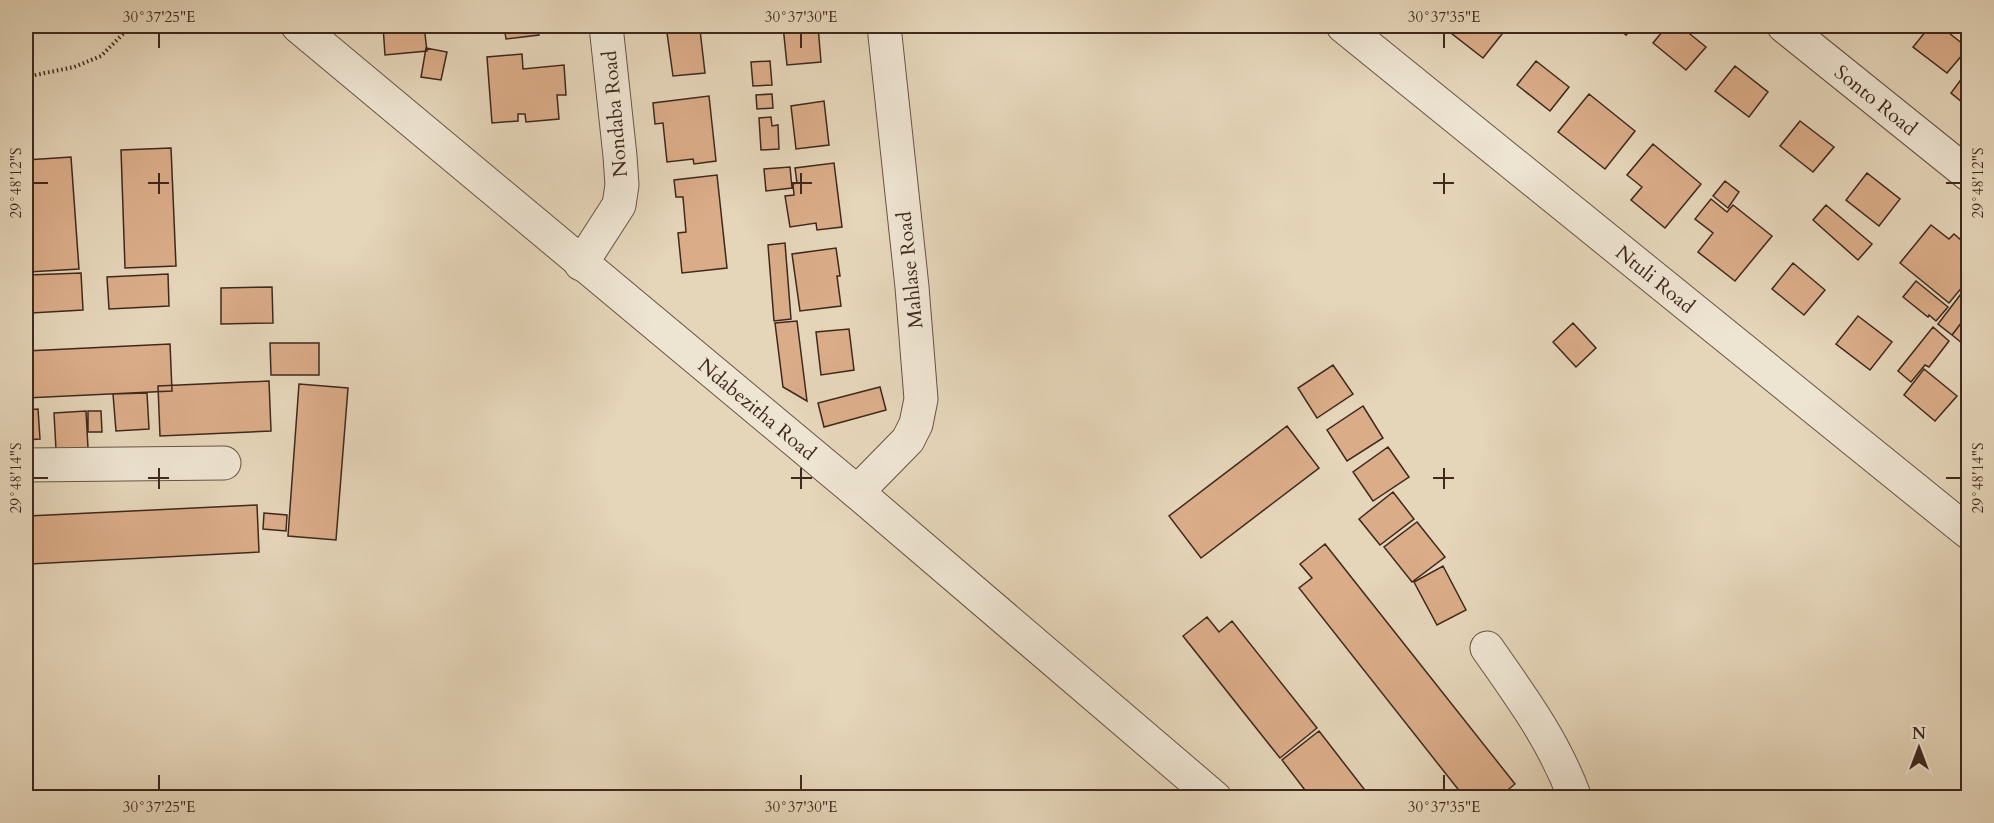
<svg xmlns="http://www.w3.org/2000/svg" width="1994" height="823" viewBox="0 0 1994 823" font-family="Cardo,serif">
<rect width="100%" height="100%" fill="#e5d5b9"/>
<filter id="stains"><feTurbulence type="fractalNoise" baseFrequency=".00333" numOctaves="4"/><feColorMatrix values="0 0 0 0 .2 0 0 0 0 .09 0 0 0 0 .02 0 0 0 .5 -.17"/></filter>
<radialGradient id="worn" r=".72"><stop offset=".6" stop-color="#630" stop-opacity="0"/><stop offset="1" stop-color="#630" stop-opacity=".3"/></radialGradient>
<path fill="#daac88" stroke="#3f281d" stroke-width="1.5" d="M383,26H424L427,51L385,55Z
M504,26H538L539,35L506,39Z
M783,26H818L821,62L787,65Z
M1456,26H1493L1502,34L1483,58L1451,33Z
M1615,26H1635L1626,35Z
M1667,26H1680L1706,47L1686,70L1653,43Z
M1930,26H1940L1968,48L1947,73L1913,47Z
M700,30L705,73L673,76L667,33Z
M426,48L447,52L441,80L421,77Z
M522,54L523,69L564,65L566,95H557L559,119L526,122L525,114H518V121L492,123L487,57Z
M770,61L772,85L753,86L751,62Z
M1536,61L1569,87L1550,111L1517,85Z
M1735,66L1768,92L1749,117L1715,91Z
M1968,70V107L1951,93Z
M772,94L773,108L757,109L756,95Z
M1589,94L1635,131L1605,169L1558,132Z
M709,96L716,161L694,164L693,159L667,162L663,123L655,124L653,103Z
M824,101L829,145L796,149L791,106Z
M771,117L772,126L778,125L779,149L761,150L759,118Z
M1800,121L1834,147L1813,172L1780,146Z
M1653,144L1701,184L1665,228L1631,200L1642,187L1627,175Z
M171,148L176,266L125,268L121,150Z
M71,157L79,269L28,272L26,242V160Z
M834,163L842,227L817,230L816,223L790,227L785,196L794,195L793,184L797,183L795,168Z
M790,167L792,188L766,191L764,169Z
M1867,173L1900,199L1879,226L1846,200Z
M717,175L727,268L682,273L678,233L686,232L683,197H676L674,180Z
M1725,181L1739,192L1728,208L1713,196Z
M1711,199L1727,212L1733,205L1772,236L1735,281L1698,252L1713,233L1695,219Z
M1826,205L1872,244L1858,260L1813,220Z
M1931,225L1949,239L1954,234L1968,246V280L1949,303L1900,263Z
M785,243L791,319L774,321L768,245Z
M836,248L840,276H837L841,306L800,311L792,254Z
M1793,263L1825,290L1804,315L1772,289Z
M81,273L83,310L31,313L29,275Z
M168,274L169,306L109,309L107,277Z
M1916,281L1948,307L1936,321L1929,315L1928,317L1903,297Z
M272,287L273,323L221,324V288Z
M1964,290L1968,294V314L1952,335L1938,324Z
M1858,316L1892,342L1870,370L1836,344Z
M797,321L807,401L783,387L775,323Z
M1962,322L1968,327V348L1952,335Z
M1573,323L1596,348L1576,367L1553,342Z
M1933,327L1949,341L1929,367L1925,365L1911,382L1898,371Z
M849,329L854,370L821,375L816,332Z
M270,343H319V375H271Z
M170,344L172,391L26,398V351Z
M1333,365L1353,394L1317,418L1298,388Z
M1924,369L1957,396L1935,421L1904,395Z
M269,381L271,431L160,436L158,386Z
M299,384L348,388L336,540L288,536Z
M880,387L886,410L824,427L818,403Z
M147,393L149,429L116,431L113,394Z
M1363,406L1383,438L1347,461L1327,430Z
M38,409L40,439L26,440V410Z
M86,411L88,448L56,450L54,413Z
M88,411H101L102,432H88Z
M1287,426L1319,468L1201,558L1169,516Z
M1388,447L1409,477L1373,501L1353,472Z
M1393,492L1414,519L1380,545L1359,519Z
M257,505L259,552L30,564L28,516Z
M264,513L287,515L286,531L263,529Z
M1417,522L1445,557L1412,582L1384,547Z
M1325,544L1515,784L1498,798H1465L1299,588L1312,578L1300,564Z
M1443,566L1466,610L1437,625L1414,582Z
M1207,617L1219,632L1232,621L1317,728L1280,758L1183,636Z
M1319,731L1371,798H1311L1282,760Z"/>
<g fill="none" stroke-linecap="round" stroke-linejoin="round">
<defs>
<g id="minor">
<path id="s1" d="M298,26L857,492L1215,798"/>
<path id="s2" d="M1343,26L1968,532"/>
<path id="s3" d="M1784,26L1968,174"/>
<path d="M581,264L619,205L622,185L620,156L606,26"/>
<path d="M26,465L224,463"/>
<path d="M857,492L908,440L916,424L921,399L912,287L884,26"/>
<path d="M1487,648C1522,698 1554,741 1575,798"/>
</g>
</defs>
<use href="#minor" stroke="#685344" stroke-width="35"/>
<path stroke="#3f281d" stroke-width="4" stroke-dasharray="1.5 3" stroke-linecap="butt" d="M26,77L74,67L101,56L131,26"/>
<use href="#minor" stroke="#eee4d2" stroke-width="33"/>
</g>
<path fill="none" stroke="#3f281d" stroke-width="2" d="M159,33V48M801,33V48M1444,33V48M159,173V194M801,173V194M1444,173V194M33,183H48M148,183H169M791,183H812M1433,183H1454M1946,183H1961M159,468V489M801,468V489M1444,468V489M33,478H48M148,478H169M791,478H812M1433,478H1454M1946,478H1961M159,775V790M801,775V790M1444,775V790"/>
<g text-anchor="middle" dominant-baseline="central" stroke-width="5" stroke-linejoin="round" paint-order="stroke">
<g font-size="20" fill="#3f281d" stroke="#eee4d2">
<text stroke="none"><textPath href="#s3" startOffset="118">Sonto Road</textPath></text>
<text transform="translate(615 114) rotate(-95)">Nondaba Road</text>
<text transform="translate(910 270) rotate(-96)">Mahlase Road</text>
<text stroke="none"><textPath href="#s2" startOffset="402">Ntuli Road</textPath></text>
<text stroke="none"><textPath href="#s1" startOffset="598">Ndabezitha Road</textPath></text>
</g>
</g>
<rect width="1994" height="823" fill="none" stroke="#e5d5b9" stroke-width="66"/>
<g transform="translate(1919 748)" stroke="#eee4d2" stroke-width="4.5" paint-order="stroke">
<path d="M0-4.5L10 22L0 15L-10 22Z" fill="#3f281d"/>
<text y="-9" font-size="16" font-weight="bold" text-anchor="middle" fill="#3f281d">N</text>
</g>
<rect x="33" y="33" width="1928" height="757" fill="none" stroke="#3f281d" stroke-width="2"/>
<g font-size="15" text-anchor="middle" fill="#3f281d">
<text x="159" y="22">30°37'25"E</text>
<text x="801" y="22">30°37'30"E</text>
<text x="1444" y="22">30°37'35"E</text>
<text transform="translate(16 183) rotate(-90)" y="5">29°48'12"S</text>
<text transform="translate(1978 183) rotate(-90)" y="5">29°48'12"S</text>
<text transform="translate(16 478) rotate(-90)" y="5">29°48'14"S</text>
<text transform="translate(1978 478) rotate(-90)" y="5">29°48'14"S</text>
<text x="159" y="812">30°37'25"E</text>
<text x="801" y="812">30°37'30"E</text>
<text x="1444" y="812">30°37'35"E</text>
</g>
<rect width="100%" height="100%" filter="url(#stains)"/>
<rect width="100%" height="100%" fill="url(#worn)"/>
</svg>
